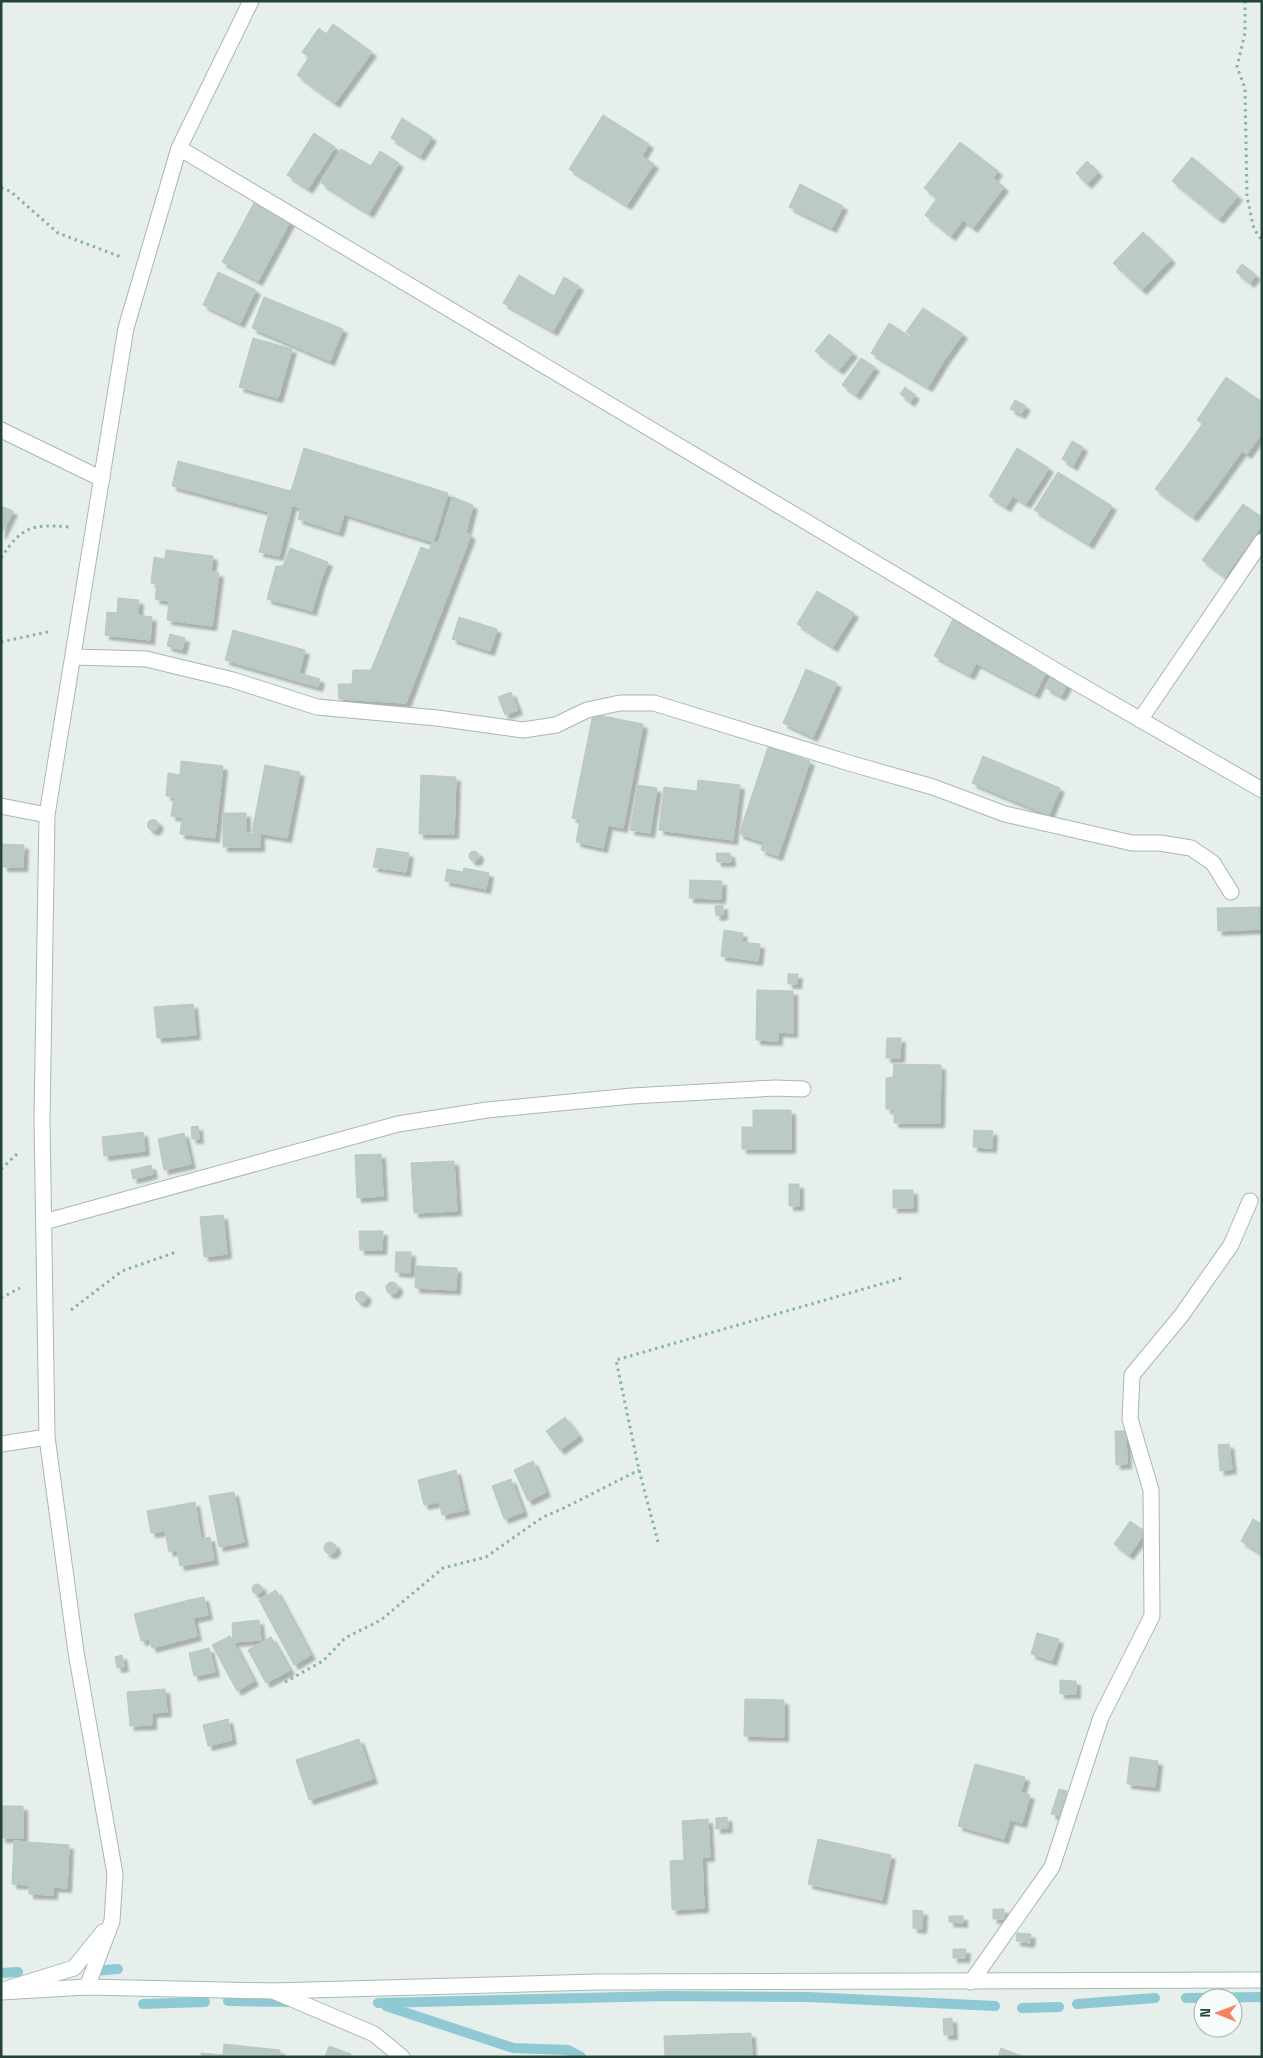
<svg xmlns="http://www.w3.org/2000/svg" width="1263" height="2058" viewBox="0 0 1263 2058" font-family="'Space Grotesk',sans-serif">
<defs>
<filter id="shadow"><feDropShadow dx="4.5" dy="4.5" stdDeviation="1" flood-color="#0004"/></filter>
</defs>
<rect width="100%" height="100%" fill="#e6efeb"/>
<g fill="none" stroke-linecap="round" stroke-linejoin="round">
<path stroke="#8ec9d4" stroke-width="10" d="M94,1971L118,1969
M1,1973L18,1972
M1186,1998L1262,1997
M228,2001L293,2002
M378,2003L666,1996L808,1997L995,2006
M143,2004L205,2002
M1077,2004L1155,1998
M386,2006L513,2048L568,2050L581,2057
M1022,2008L1059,2007"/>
</g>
<path fill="#bbcac4" stroke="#b8c9c2" filter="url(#shadow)" d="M333,24L372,52L335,103L297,75L309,57L302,52L319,28L326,34Z
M603,115L649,144L642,156L654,164L627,205L569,169Z
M402,118L432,137L420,156L391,138Z
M314,133L335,147L308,189L287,175Z
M960,142L998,171L993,178L1004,187L973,228L963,220L951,236L925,215L937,198L924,188Z
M341,149L371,166L349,201L321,183Z
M380,151L399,163L369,213L349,201Z
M1192,157L1238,196L1219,219L1172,181Z
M1087,161L1098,172L1087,184L1076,173Z
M800,184L843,206L832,228L789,207Z
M255,201L291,220L258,281L222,262Z
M1143,232L1171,259L1142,290L1113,263Z
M1242,264L1256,275L1250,283L1236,272Z
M218,272L256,290L240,323L203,305Z
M519,275L554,296L564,277L579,286L553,331L503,303Z
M264,297L343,329L330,361L252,328Z
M923,308L963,334L945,359L906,332Z
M889,323L945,359L928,387L871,353Z
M829,334L853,353L839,370L815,351Z
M253,338L292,349L278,398L239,387Z
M861,358L875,367L856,395L842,385Z
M1226,377L1262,402V433L1247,454L1197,420Z
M905,387L915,395L910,402L900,394Z
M1015,400L1026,406L1021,414L1010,409Z
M1203,423L1242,451L1214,490L1175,462Z
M1072,441L1083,447L1073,466L1062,459Z
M304,448L448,493L433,542L344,514L339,532L298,519L301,508L287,504Z
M1017,448L1049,468L1026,504L1013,496L1006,507L989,496Z
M178,461L291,491L287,504L292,505L279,556L259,552L269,512L172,486Z
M1175,462L1214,490L1193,517L1155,489Z
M1058,472L1112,506L1089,544L1034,510Z
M453,497L473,505L466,532L471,535L406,703L339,699L338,684H352L353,670H371L421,547L429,550L433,542L439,543Z
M1243,504L1262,517V525L1225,577L1202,560Z
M1,506L13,511L1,535Z
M290,548L328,562L321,580L283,566Z
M166,550L213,556L211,572L219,573L212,626L167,620L169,601L155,599L157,584L151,583L154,557L165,559Z
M276,566H283L321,580L312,611L267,599Z
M817,591L854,613L833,647L797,624Z
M118,598L139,600L138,615L152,617L150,640L105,635L107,612L117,613Z
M459,617L497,629L490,651L452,639Z
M954,617L1049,666L1035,694L976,663L970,675L934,656Z
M233,630L305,650L299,673L320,679L318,687L225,660Z
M170,634L185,638L182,650L167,646Z
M806,669L837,683L813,737L783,723Z
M1055,670L1070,679L1061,696L1046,688Z
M511,692L518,710L505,715L498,697Z
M593,714L643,724L623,828L608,825L603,848L576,842L580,820L572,818Z
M768,747L810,761L778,856L761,850L763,842L739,834Z
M983,756L1060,788L1049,815L972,783Z
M181,761L223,766L215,838L180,834L182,817L171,816L174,797L166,796L168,773L180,775Z
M265,765L300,772L287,838L252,832Z
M421,775L456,777L454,834H419Z
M698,780L740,785L733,840L659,830L664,787L697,791Z
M638,785L657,788L650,833L630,830Z
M223,813H246V833L260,834V847H223Z
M147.5 825a5.5 5.5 0 1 1 11 0a5.5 5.5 0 1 1-11 0Z
M3,844L24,845L23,867H3Z
M377,848L409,853L406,872L373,867Z
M469 856a5 5 0 1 1 10 0a5 5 0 1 1-10 0Z
M716,853H730L731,862H717Z
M464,868L489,873L486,889L445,881L447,869L463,872Z
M690,880L722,881L721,899L689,898Z
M723,905V915L716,916L715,906Z
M1262,907V929L1218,931L1217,908Z
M724,930L743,933L741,942L760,944L758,961L721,956Z
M788,974H798L797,984H788Z
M757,990L793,991V1033L778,1032V1041L756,1040Z
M193,1004L196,1035L157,1038L154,1007Z
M887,1038H901L900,1058H886Z
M894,1064L941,1065L940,1123H894V1109H886V1078L893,1077Z
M753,1110H791V1149H742V1127H753Z
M198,1126L199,1139H192L191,1127Z
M974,1130L993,1131L992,1148L973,1147Z
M143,1132L145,1151L104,1156L102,1137Z
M184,1133L191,1164L164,1170L158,1139Z
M381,1154L383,1196L357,1198L355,1155Z
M454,1161L457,1211L414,1213L411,1163Z
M151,1165L153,1174L133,1179L131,1170Z
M789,1184H799V1206H789Z
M893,1190H913V1208H893Z
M223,1215L227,1254L204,1257L200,1217Z
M359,1231H383L382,1250H360Z
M396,1252H411L410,1273L395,1272Z
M416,1266L457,1268L456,1290L415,1288Z
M386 1288a6 6 0 1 1 12 0a6 6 0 1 1-12 0Z
M355.5 1297a5.5 5.5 0 1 1 11 0a5.5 5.5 0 1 1-11 0Z
M565,1417L579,1436L560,1450L546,1431Z
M1115,1431H1126L1127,1464L1116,1465Z
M1229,1444L1232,1469L1220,1471L1218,1445Z
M533,1461L546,1492L528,1501L514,1470Z
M456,1470L465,1510L442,1515L439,1502L424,1505L418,1480Z
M511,1479L523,1512L504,1519L492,1486Z
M234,1492L244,1542L219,1547L209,1496Z
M195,1502L201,1539L210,1537L214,1560L180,1566L177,1550L169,1552L165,1531L151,1533L147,1511Z
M1253,1519L1262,1524V1554L1241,1541Z
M1130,1521L1146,1532L1129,1555L1114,1544Z
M324 1548a6 6 0 1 1 12 0a6 6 0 1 1-12 0Z
M252 1589a5 5 0 1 1 10 0a5 5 0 1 1-10 0Z
M276,1590L311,1655L294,1665L259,1600Z
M204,1597L208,1615L193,1618L189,1600Z
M189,1600L197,1636L152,1648L149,1639L141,1641L134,1614Z
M259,1620L261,1640L233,1642L232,1623Z
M1037,1633L1059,1639L1052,1661L1031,1654Z
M230,1636L254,1681L237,1691L212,1645Z
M271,1637L290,1670L266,1683L248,1650Z
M209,1648L215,1672L194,1676L189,1653Z
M122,1655L124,1667L117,1668L115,1657Z
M1060,1680L1076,1681V1694H1060Z
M165,1689L167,1712L152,1713V1725L130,1726L127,1692Z
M745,1699L784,1700V1737L744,1736Z
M228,1719L232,1740L208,1746L203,1725Z
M359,1739L373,1779L309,1800L296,1760Z
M1130,1757L1158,1761L1155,1787L1127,1784Z
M975,1764L1025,1777L1021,1792L1030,1795L1022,1823L1010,1820L1004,1839L958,1826Z
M1059,1789L1067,1791L1060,1816L1051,1814Z
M1,1806H23V1838H1Z
M727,1817L728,1828L716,1829V1818Z
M708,1819L710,1857H702L704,1908L672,1910L670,1861L684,1860L682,1821Z
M818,1839L891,1855L882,1900L808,1884Z
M14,1841L69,1845L67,1888L53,1887V1895L29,1894V1885L12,1884Z
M993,1909H1004V1919H993Z
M913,1910L923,1911L922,1929L913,1928Z
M949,1916H963V1923L949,1922Z
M1017,1933L1031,1934L1030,1943L1016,1941Z
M953,1949H966L965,1958H953Z
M952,2018L953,2035H944L943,2019Z
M751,2033L752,2057H665L664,2036Z
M224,2044L280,2050V2057H201V2053L223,2055Z
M329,2046L351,2054L350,2057H325Z
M1001,2048L1024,2057H998Z"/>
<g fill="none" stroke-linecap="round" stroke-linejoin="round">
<defs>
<path id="lane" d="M1,430L102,479"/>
<path id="street" d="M179,148L1070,679L1262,790
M73,657L146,659L233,680L317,707L437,718L523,730L556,725L587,710L620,703H654L849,763L933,787L1005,814L1132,843H1160L1191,848L1213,863L1231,892
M1140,720L1262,541
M1,806L47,815
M44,1222L398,1124L487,1110L632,1096L775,1088L803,1089
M1,1444L47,1437
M971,1982L1052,1867L1101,1717L1152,1616L1151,1490L1130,1419L1132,1375L1181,1316L1231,1245L1250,1201
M87,1987L112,1921L115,1874L76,1652L47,1437L42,1119L47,815L126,328L179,148L251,1
M6,1989L74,1968L103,1932
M273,1991L374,2034L402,2057"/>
<path id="secondary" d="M1,1992L87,1987L273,1991L596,1982L1262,1980"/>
</defs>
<use href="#lane" stroke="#a8b8b2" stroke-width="17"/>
<use href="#street" stroke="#a8b8b2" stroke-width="17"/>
<use href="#secondary" stroke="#a4bbb3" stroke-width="17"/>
<path stroke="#86b3a5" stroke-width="3" stroke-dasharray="2.5 4" stroke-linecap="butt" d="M1245,1V33L1237,67L1245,88L1247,197L1254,229L1262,240
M1,188L10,191L58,233L121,257
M1,558C22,526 32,524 69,527
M1,642L52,631
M1,1169L17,1154
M1,1298L20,1288
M71,1310L122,1271L176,1252
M658,1542L639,1470L616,1360L902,1278
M285,1682L323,1661L345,1638L381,1620L443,1568L486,1557L543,1517L564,1508L639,1470"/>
<use href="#lane" stroke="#fff" stroke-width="15"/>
<use href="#street" stroke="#fff" stroke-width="15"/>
<use href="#secondary" stroke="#fff" stroke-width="15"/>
</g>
<rect width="1263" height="2058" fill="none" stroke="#24423a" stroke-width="5"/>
<g transform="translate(1218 2013) rotate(271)"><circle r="24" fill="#f7fbf9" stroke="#a3b1ad"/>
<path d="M0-4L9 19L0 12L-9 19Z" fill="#f4845f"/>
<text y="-8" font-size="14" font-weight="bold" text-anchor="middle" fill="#24423a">N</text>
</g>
</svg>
